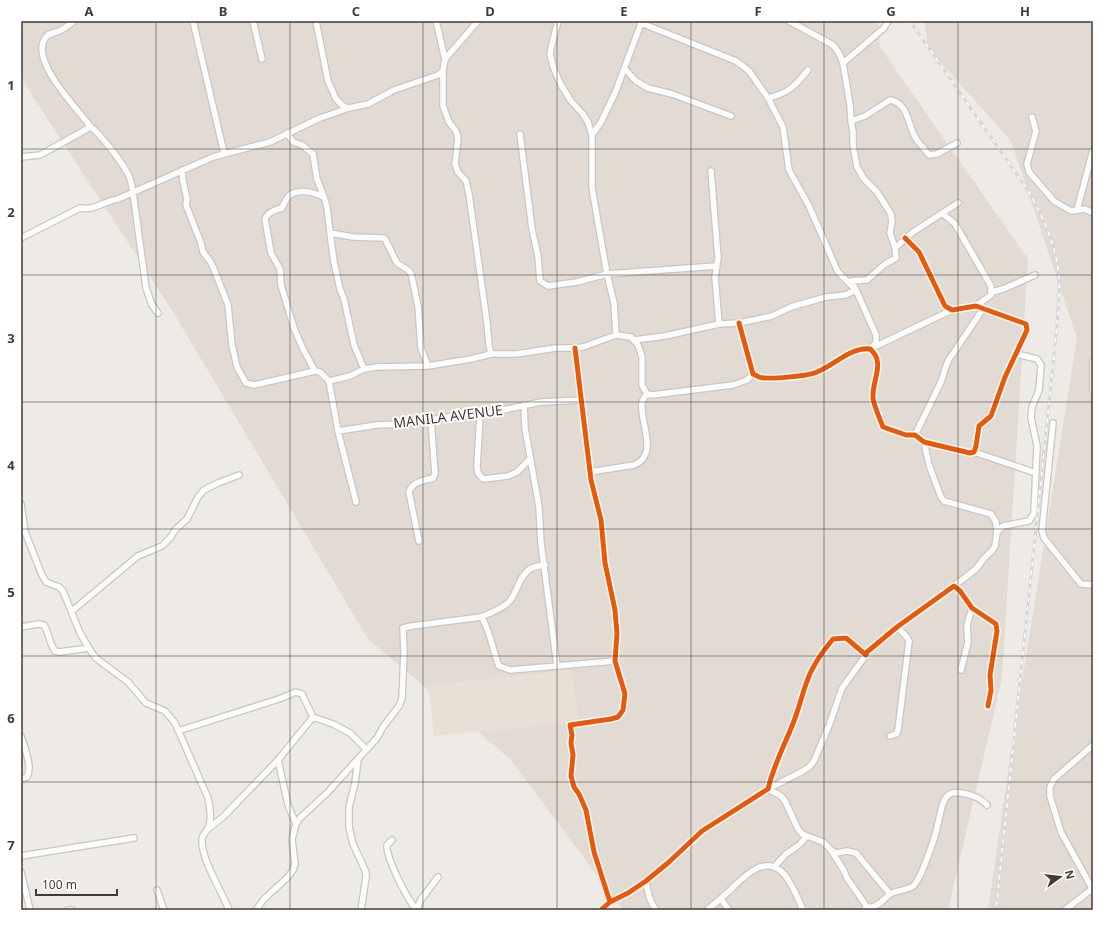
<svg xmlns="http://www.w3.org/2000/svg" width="1114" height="931" viewBox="0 0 1114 931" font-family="'Noto Sans',sans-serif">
<rect width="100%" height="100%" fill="#eeeae6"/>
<path fill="#e2dbd3" d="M21,21H878L880,47L1028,259L1002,678L948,910H623L510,759L368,639L173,312L21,78Z
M924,21H1093V910H988L1014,732L1077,338L1011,141L928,48Z"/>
<path fill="#e9e0d5" d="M571,670L579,722L434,736L428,685Z"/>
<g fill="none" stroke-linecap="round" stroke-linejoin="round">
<defs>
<path id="minor" d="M74,21C69,25 64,29 59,31C55,33 50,33 47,36C26,58 78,109 90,126C102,136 122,162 129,176C131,181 132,187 133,192L146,288L152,305L158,313
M193,21L224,153
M253,21L262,59
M316,21L328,81L336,99L343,106L349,108L368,104L394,90L438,75L443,71
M436,21L445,59
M478,21L445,59L443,71V106L449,122L456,131L458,138L455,164L458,172L466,181L469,194L487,323L489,345L491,354
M558,21L551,48L550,55L554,69L561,85L571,101L583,114L588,122L592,135V188L607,274L614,303L616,335
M641,23L736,61L749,71L768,98L783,127L789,170L809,206L838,272L856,290L876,335V343L870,349L952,310
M843,63L884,28L888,21
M625,69L636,81L648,88L672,94L731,116
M768,98C789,93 795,86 808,70
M1032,117L1036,131L1027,164L1029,172L1054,201L1071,211L1085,209L1093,213
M851,121L865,116L890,100C907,103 908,122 914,135C917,142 924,148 929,155L937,154L957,143
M287,133L293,142L302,145L313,154L317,179L324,197
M520,134L532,229L538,256L540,281L548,286L577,282L607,274L716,266
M592,135L601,122L615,93L642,21
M21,157L40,155L87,129L90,126
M182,170L183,181L187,199L186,205L201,243L203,252L210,261L214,269L228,305L232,345L237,367L246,383L254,385L315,371L320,372L329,381L338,431L356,502
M711,171L718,258L715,277L719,324
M1077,210L1093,150
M942,213L955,224L991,286V295L976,306
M330,233L334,262L340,289L344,299L354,345L364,369
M21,238L80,208C94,211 104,201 118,199L213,157L270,142L320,118L349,108
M895,248L913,232L958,203
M992,292L1003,289L1035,275
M739,323L753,374C755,375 757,376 759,377C767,380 809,376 817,372C835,365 850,347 870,349C886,362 872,380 873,397C873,404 880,419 883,427L906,435H915L924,442L970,453L974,452L976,446L979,426L991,416L1005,377L1027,330L1026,324L976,306L952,310L945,306L919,252L905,238
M634,340L665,336L719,324L739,323L772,316L791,307L826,297L845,295L856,290L851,281L867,280L885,264L896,258L895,248L890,233L892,222L891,214L877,192L864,179L857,167L853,145V132L851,121L850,105L843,63L839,53L833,45L789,21
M575,348L591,480L601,520L605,563L615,610L617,634L615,661L625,694L623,710L618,717L611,719L570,725L572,735L571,743L573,755L571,776L574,787L579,794L586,810L594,852L610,902
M1093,361V390
M315,371L303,349L294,328L281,285L280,269L271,253L265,219C268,212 275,210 282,208C284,203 287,197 291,194C301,189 315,193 324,197L327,207L330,233L353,237L383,238L385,239L397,263L408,270L411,273L418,306L421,348L428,366
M329,381L350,376L364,369L377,367L428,366L471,359L491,354H516L556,348H575L583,347L616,335L631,337L638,345L642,357V385L647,394L652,395L733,385L747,380L753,374
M524,405L525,428L539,507L541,543L557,666
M480,415L477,467L478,473L483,479L508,476L517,472L530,459
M1053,423L1042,531L1044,538L1081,584L1093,585
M338,431L377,425L399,424L456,416L480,415L541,402L581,400
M915,435L940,384C945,374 944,364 952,355L983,309
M924,442L929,465L941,497L944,501L991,514L996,522L997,532L995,546L992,551L985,557L976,569L954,586
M974,452L1036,473
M590,472L634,465C660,455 639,422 642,402C643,399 645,396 647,394
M21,504L25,532L42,575L46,582L59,587L63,591L80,633L92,653L97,659L128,682L146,703L165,711L175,723L208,798C210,807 212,820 208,828C206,833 203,833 202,839C201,860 221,889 229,910
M997,532L1003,526L1029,521L1034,513L1037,446L1031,417L1032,407L1039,390L1041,365L1037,359L1017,354
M419,541L409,492C413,481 423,481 433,478L435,474L431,420
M72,611L138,556L162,546L170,538L175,530L187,519L198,497L204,490L218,483L239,475
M481,617C491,613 502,609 509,602C518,592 519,574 532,568C536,566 541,566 545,565
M21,627L38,624L44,625C49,633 49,643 55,651L59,652L89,648
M961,670L968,642L967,625L972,608
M178,731L279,699L296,692L302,694L313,717L333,724L350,733L366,749
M21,736C24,746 33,767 27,777L21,779
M890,736L896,734L898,730L909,641L906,636L897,627
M1093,745L1054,779L1050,787V796L1061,832L1093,890
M358,759L355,783L349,807V827L353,844L366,872V877L361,910
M278,760L288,805L296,824
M768,789L803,771L809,767L814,761L830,723L842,688L866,655
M768,789L781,796L785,801L798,829L802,834L823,842L831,850L844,871L847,878L867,907
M208,829L224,816L278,760L313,717
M392,840L387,845C386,858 408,901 417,910
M831,850L836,853L847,851L856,853L890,894
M21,856L134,838
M775,866L786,854L799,845L807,836
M21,872L30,910
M646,881C648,892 649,901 656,910
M157,890L164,910
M721,899L729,910
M68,910H72
M256,910L264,899L288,877L293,870L295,864L292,839L296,824L300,818L327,793L377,738L383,727L399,706L402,698L404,652L403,628L412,626L481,617C489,626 493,652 499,666L510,670L615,661
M417,910L420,901L438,877
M601,910L610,902L628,893L646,881L669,862L702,831L768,789C773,767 784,746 792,726C798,712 801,698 806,684C811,668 822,652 833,639L846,638L866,655L867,652L897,627L954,586L960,591L972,608L996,624L997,631L990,675L991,690L988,706
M707,910C714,904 722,898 728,892C742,879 763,854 782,872C791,880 798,899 803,910
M864,910L867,907C877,909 883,899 890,894C896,890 907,891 913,886C921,880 936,835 938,823C943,806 941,787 966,794C975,796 980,798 987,805
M1065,910L1092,889"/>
</defs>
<use href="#minor" stroke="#cac6c2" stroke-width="8"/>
<use href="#minor" stroke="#fcfcfb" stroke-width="5.5"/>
<defs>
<path id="rail" d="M910,21L1027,189C1043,217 1057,246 1059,279C1060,304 1056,330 1054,356L996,910"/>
</defs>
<use href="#rail" stroke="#d8d7d7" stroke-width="3"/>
<use href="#rail" stroke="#fff" stroke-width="1.5" stroke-dasharray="4.5" stroke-linecap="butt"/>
<defs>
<path id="cycleway" d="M739,323L753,374C755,375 757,376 759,377C767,380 809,376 817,372C835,365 850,347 870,349C886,362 872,380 873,397C873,404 880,419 883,427L906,435H915L924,442L970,453L974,452L976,446L979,426L991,416L1005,377L1027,330L1026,324L976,306L952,310L945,306L919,252L905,238
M575,348L591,480L601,520L605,563L615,610L617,634L615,661L625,694L623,710L618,717L611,719L570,725L572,735L571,743L573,755L571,776L574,787L579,794L586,810L594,852L610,902
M601,910L610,902L628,893L646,881L669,862L702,831L768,789C773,767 784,746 792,726C798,712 801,698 806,684C811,668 822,652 833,639L846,638L866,655L867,652L897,627L954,586L960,591L972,608L996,624L997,631L990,675L991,690L988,706"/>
</defs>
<use href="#cycleway" stroke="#fff" stroke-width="8"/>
<use href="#cycleway" stroke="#e8590c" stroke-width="5"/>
</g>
<path fill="none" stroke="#433a33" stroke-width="1" stroke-opacity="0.55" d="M156,21V910M290,21V910M423,21V910M557,21V910M691,21V910M824,21V910M958,21V910M21,149H1093M21,275H1093M21,402H1093M21,529H1093M21,656H1093M21,782H1093"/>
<g text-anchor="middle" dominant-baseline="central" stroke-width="4" stroke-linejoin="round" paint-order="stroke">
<g font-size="14" fill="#433a33" stroke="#fff">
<text transform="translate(448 416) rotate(-7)">MANILA AVENUE</text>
</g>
</g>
<rect width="1114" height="931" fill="none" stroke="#ffffff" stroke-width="44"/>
<g transform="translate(1060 877) rotate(75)" stroke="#ffffff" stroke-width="3" paint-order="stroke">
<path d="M0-3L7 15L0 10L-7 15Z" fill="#433a33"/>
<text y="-6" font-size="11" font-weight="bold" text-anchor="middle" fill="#433a33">N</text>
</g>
<path d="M36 889v6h81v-6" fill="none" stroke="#433a33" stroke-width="2"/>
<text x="42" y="889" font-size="12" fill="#433a33" stroke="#ffffff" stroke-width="3" paint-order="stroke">100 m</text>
<rect x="22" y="22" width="1070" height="887" fill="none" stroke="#433a33" stroke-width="1.5"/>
<g font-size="13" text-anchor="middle" font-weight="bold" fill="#433a33">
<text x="89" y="16">A</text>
<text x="223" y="16">B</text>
<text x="356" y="16">C</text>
<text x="490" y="16">D</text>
<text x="624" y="16">E</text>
<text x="758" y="16">F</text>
<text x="891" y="16">G</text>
<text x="1025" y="16">H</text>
<text x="11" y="90">1</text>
<text x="11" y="217">2</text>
<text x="11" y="343">3</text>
<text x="11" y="470">4</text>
<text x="11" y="597">5</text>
<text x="11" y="723">6</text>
<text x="11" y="850">7</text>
</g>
</svg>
